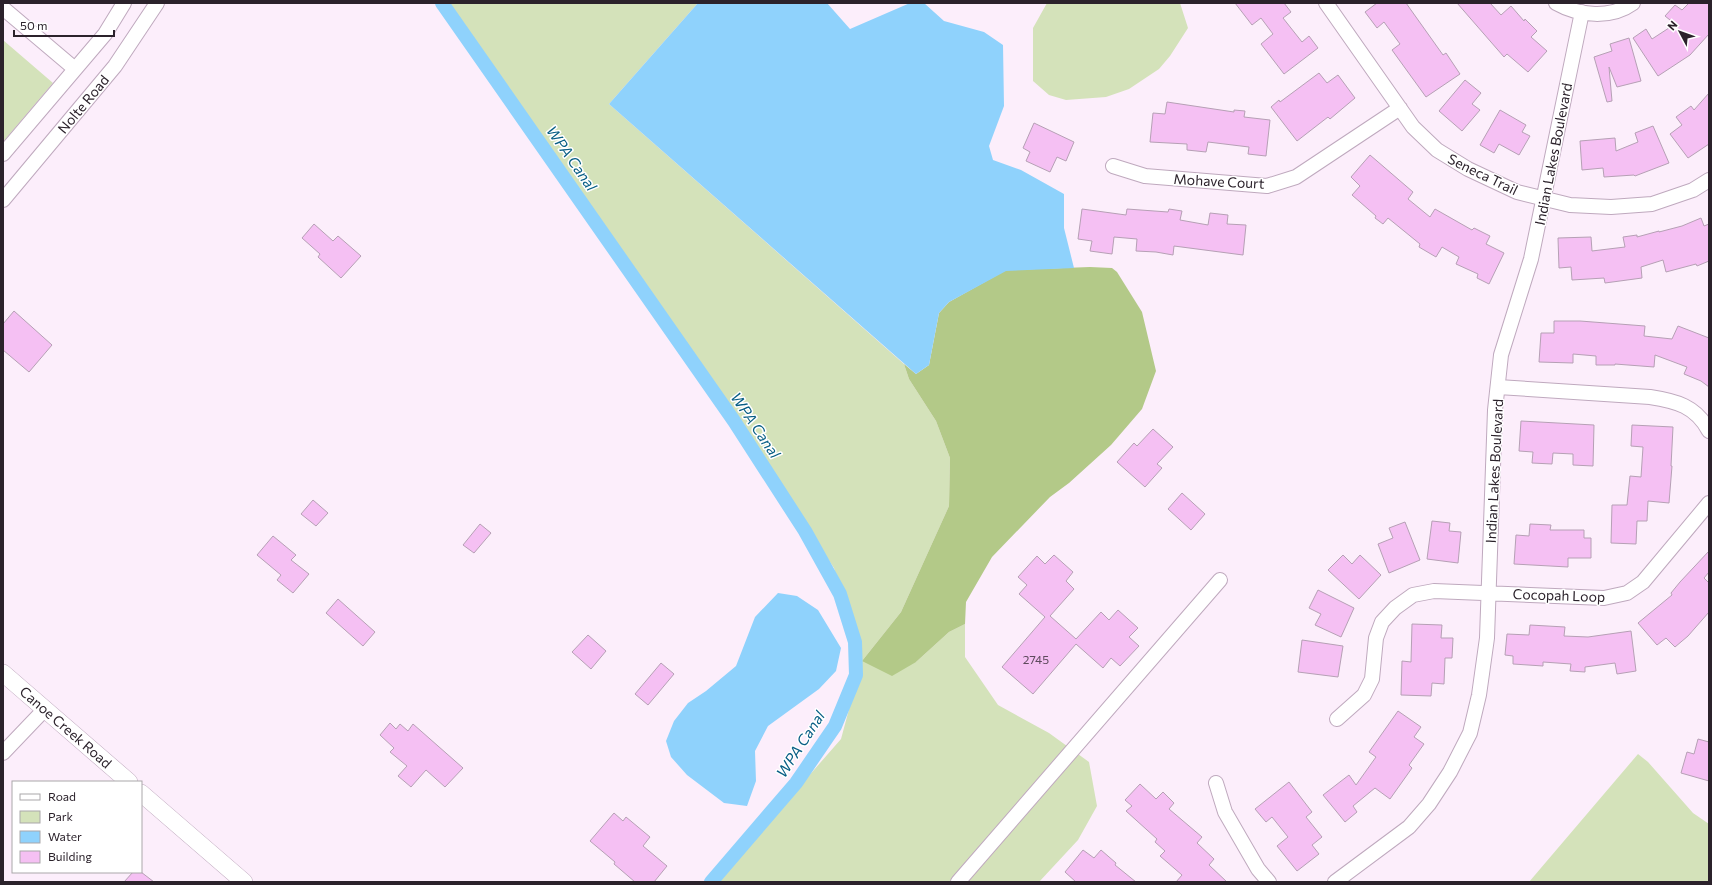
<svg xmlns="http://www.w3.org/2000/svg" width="1712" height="885" viewBox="0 0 1712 885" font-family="Commissioner,sans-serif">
<rect width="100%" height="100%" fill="#fceefb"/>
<path fill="#d4e2ba" d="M448,3H698L609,104L904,364L909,379L936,421L950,458L949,506L901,612L862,661L916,662L949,632L965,624V657L998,705L1049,733L1089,762L1097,806L1078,840L1039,882H716L841,739L862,661L834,568L699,365L448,13Z
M1047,3H1180L1188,28L1170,56L1159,69L1129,89L1106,97L1066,100L1049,95L1033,81V28Z
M3,40L53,83L3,142Z
M1638,754L1648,762L1693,813L1709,824V882H1529Z"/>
<path fill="#b3c988" d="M1090,267L1112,268L1117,272L1142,312L1156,371L1142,409L1111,445L1069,483L1050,497L992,557L966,602L965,624L949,632L916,662L892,676L862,661L901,612L949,506L950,458L936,421L909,379L904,364L916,374L929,365L939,313L949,302L1006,270Z"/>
<path fill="#8fd2fc" d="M698,3H827L850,29L910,3H924L944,21L984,32L1003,45L1004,106L989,146L993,160L1021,170L1064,194V228L1074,268L1006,271L949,302L939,313L929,365L916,374L609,104Z
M778,593L797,596L818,610L841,648L836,671L819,689L768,726L755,751L756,781L747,806L724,803L687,775L671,757L666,741L674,721L688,703L706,691L736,666L755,617Z"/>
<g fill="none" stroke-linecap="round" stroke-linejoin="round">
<path stroke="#8fd2fc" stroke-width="14" d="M442,3L734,421L805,531L840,594L855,642L856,675L835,726L796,783L711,882"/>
</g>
<path fill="#f5c0f3" stroke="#b6a0b5" d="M1235,3H1284L1291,12L1283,18L1302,42L1309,36L1318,48L1284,74L1261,44L1273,34L1261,18L1252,25Z
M1377,3H1406L1443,55L1446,53L1460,74L1426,97L1392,50L1400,44L1384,22L1377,28L1365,12Z
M1457,3H1490L1501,15L1511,6L1524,21L1525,19L1537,31L1531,37L1547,51L1528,72L1507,54L1504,57Z
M1689,3H1709V34L1690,55L1658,76L1633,38L1646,29L1652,39L1675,24L1665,16L1675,5L1682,10Z
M1629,38L1641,81L1617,87L1609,67L1612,101L1607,102L1594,57L1612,51L1610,44Z
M1319,73L1327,83L1338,75L1355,98L1330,119L1328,117L1297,141L1271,107L1279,100L1280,102Z
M1465,80L1481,93L1472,104L1480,110L1462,131L1439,111Z
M1709,93V144L1688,158L1670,134L1682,125L1676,117L1691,106L1694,110Z
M1167,102L1234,112V110L1245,111L1244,117L1270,120L1266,156L1248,154L1249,147L1208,142L1206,152L1187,150V144L1150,142L1153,113L1165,114Z
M1500,110L1526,125L1522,132L1530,136L1519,155L1499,144L1494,153L1480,145Z
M1034,123L1074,142L1066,161L1057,157L1050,172L1026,161L1030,152L1023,148Z
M1653,126L1669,163L1635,176L1634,175L1604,177L1603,168L1582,170L1580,141L1615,138L1616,151L1638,142L1635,133Z
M1370,155L1413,192L1408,199L1430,217L1435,209L1472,230L1474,228L1490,236L1486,244L1504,253L1489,284L1477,278L1478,274L1456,264L1459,257L1442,247L1436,257L1419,247L1420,244L1388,218L1383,224L1375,218L1376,216L1352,195L1360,186L1351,177Z
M1082,209L1126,215L1127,209L1168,212L1169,209L1182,211L1180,220L1208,225L1210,213L1228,215L1227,224L1246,225L1243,255L1174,246L1173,255L1156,252L1136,251L1137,239L1114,237L1112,254L1090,251L1092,241L1078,239Z
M1701,218L1704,226L1709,224V261L1697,266L1696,264L1666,272L1663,260L1641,267L1642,278L1605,283L1604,278L1572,280L1571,267L1559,268L1558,238L1591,237L1592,251L1625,247L1623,237L1637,235V237L1659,231V232L1682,226Z
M314,224L333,241L338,236L361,256L341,278L318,257L320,254L302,238Z
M14,311L52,345L29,372L3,350V324Z
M1554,321H1580L1645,326L1644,336L1672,339L1678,326L1709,338V387L1701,381L1684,374L1687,367L1655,355L1654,367L1615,364V365H1596V356L1573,354V363L1539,362L1541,333H1554Z
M1521,421L1594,425L1593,466L1573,465V454L1553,453L1552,464L1532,463L1533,452L1519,451Z
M1632,425L1673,427L1671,466H1672L1669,503L1648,501L1647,521H1637L1636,544L1611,543L1612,505H1627L1630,476L1641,477L1643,447L1631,446Z
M1153,429L1173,447L1157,464L1162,468L1145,487L1117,462L1134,443L1137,446Z
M1182,493L1205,514L1191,530L1168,509Z
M313,500L328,513L316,526L301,514Z
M1432,521L1450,523L1449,531L1461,532L1458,563L1427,559Z
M1405,522L1420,560L1389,573L1378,544L1393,538L1389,528Z
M480,524L491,533L474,553L463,545Z
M1530,524L1551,525L1550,530H1584V538H1591V558H1568V567L1514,564L1516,535L1529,536Z
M273,536L296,555L291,560L309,574L293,593L277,580L281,575L257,555Z
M1709,551V572L1704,578L1709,583V612L1688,636L1675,647L1666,638L1657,645L1638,623L1672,595L1671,593L1680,582Z
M1054,555L1073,572L1066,581L1074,589L1050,616L1076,639L1101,612L1109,620L1118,610L1138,628L1129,637L1139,646L1120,666L1111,658L1103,668L1076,644L1033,694L1002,667L1045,617L1019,594L1027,585L1018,577L1037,556L1045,564Z
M1343,555L1352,564L1360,555L1381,575L1359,599L1328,570Z
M1318,590L1354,608L1341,637L1315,625L1321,614L1309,608Z
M338,599L375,632L363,646L326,613Z
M1412,624L1442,625L1441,638H1453L1452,658H1445L1444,684L1432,683L1431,696L1401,695L1402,661L1411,662Z
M1530,625L1565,627L1564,636L1588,637L1631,631L1636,671L1617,674L1615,663L1585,667V672L1570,671L1571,664L1543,662V666L1513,664V656L1505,655L1507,634L1529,635Z
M588,635L606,651L591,669L572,652Z
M1302,640L1343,646L1338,677L1298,672Z
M661,663L674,674L648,705L635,694Z
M1398,711L1421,727L1414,737L1424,744L1409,765L1412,768L1390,799L1375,788L1353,806L1357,812L1345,822L1323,795L1349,775L1356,785L1376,757L1369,752Z
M390,723L396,729L400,724L408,731L413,724L463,768L445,787L426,770L411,787L398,776L407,766L390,752L394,748L380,735Z
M1698,739L1709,742V781L1681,773L1687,752L1694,754Z
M1289,782L1312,812L1306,817L1322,837L1312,845L1319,854L1297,871L1277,846L1288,837L1272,817L1266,822L1255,809Z
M1140,784L1156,799L1163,792L1174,803L1169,809L1202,837L1197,843L1214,859L1209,865L1227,882H1176L1182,875L1160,856L1165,851L1155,842L1157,839L1126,811L1132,806L1125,800Z
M614,813L623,821L626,817L650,837L643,846L667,866L654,882H635L614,864L615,862L590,841Z
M1083,850L1094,858L1101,850L1116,863L1115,865L1136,882H1076L1065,872Z
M133,872H141L154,882H124Z"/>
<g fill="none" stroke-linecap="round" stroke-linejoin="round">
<defs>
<path id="minor" d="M1326,3L1413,127L1437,150L1468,169L1517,192L1570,205L1611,207L1652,204L1693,190L1709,180
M1556,3C1579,16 1611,19 1633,3
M3,8L75,69
M3,154L105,34L124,3
M1113,166L1145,176L1267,186L1296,177L1400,108
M3,200L115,66L157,3
M1498,387L1650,397C1676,401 1696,406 1709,431
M1337,719L1364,695L1372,679L1376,638L1382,622L1395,608L1413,595L1434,591L1604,598L1627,593L1643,582L1709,503
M3,753L45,709
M1216,783L1225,812L1258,869L1269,882
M958,882L1220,580
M1335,882L1409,827L1429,804L1450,772L1470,733L1479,695L1487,638L1495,410L1501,355L1531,259L1582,12"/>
<path id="major" d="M3,673L129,782
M141,793L244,882"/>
</defs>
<use href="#minor" stroke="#bfa9be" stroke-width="16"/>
<use href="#major" stroke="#bfa9be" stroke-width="18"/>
<use href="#minor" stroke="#fff" stroke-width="14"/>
<use href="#major" stroke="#fff" stroke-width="17"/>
</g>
<g text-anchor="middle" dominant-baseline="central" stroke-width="3" stroke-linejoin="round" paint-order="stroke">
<g font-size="12" fill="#5e4a5d">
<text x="1036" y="659">2745</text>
</g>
<g font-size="14" fill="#2b222b" stroke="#fff">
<text transform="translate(83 104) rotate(-50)">Nolte Road</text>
<text transform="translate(1553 154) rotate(-79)">Indian Lakes Boulevard</text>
<text transform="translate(1483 174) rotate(26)">Seneca Trail</text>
<text transform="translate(1219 181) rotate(3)">Mohave Court</text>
<text transform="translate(1494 471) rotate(-87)">Indian Lakes Boulevard</text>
<text transform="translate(1559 595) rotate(2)">Cocopah Loop</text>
<text transform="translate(66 727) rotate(41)">Canoe Creek Road</text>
</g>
<g font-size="15" font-style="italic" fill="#085e85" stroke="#fff">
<text transform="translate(572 158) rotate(55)">WPA Canal</text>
<text transform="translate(756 425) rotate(56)">WPA Canal</text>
<text transform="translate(800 744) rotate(-57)">WPA Canal</text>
</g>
</g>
<rect width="1712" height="885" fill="none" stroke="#2b222b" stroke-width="8"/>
<rect x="12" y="781" width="130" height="92" fill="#ffffff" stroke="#aaa7aa"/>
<rect x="20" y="794" width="20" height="6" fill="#ffffff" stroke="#aaa7aa"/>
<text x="48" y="801" font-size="12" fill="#2b222b">Road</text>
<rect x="20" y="811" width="20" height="12" fill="#d4e2ba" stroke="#aaa7aa"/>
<text x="48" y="821" font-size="12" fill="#2b222b">Park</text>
<rect x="20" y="831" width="20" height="12" fill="#8fd2fc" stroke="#aaa7aa"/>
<text x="48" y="841" font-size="12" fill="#2b222b">Water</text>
<rect x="20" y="851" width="20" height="12" fill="#f5c0f3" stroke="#aaa7aa"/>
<text x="48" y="861" font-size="12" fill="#2b222b">Building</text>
<g transform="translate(1680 32) rotate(311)" stroke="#ffffff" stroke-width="3" paint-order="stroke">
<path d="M0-3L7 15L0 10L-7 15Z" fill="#2b222b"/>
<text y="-6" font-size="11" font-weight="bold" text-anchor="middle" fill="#2b222b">N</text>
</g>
<path d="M14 30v6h100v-6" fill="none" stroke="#2b222b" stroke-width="2"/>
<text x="20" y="30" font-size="12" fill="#2b222b" stroke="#ffffff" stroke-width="3" paint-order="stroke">50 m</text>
</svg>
